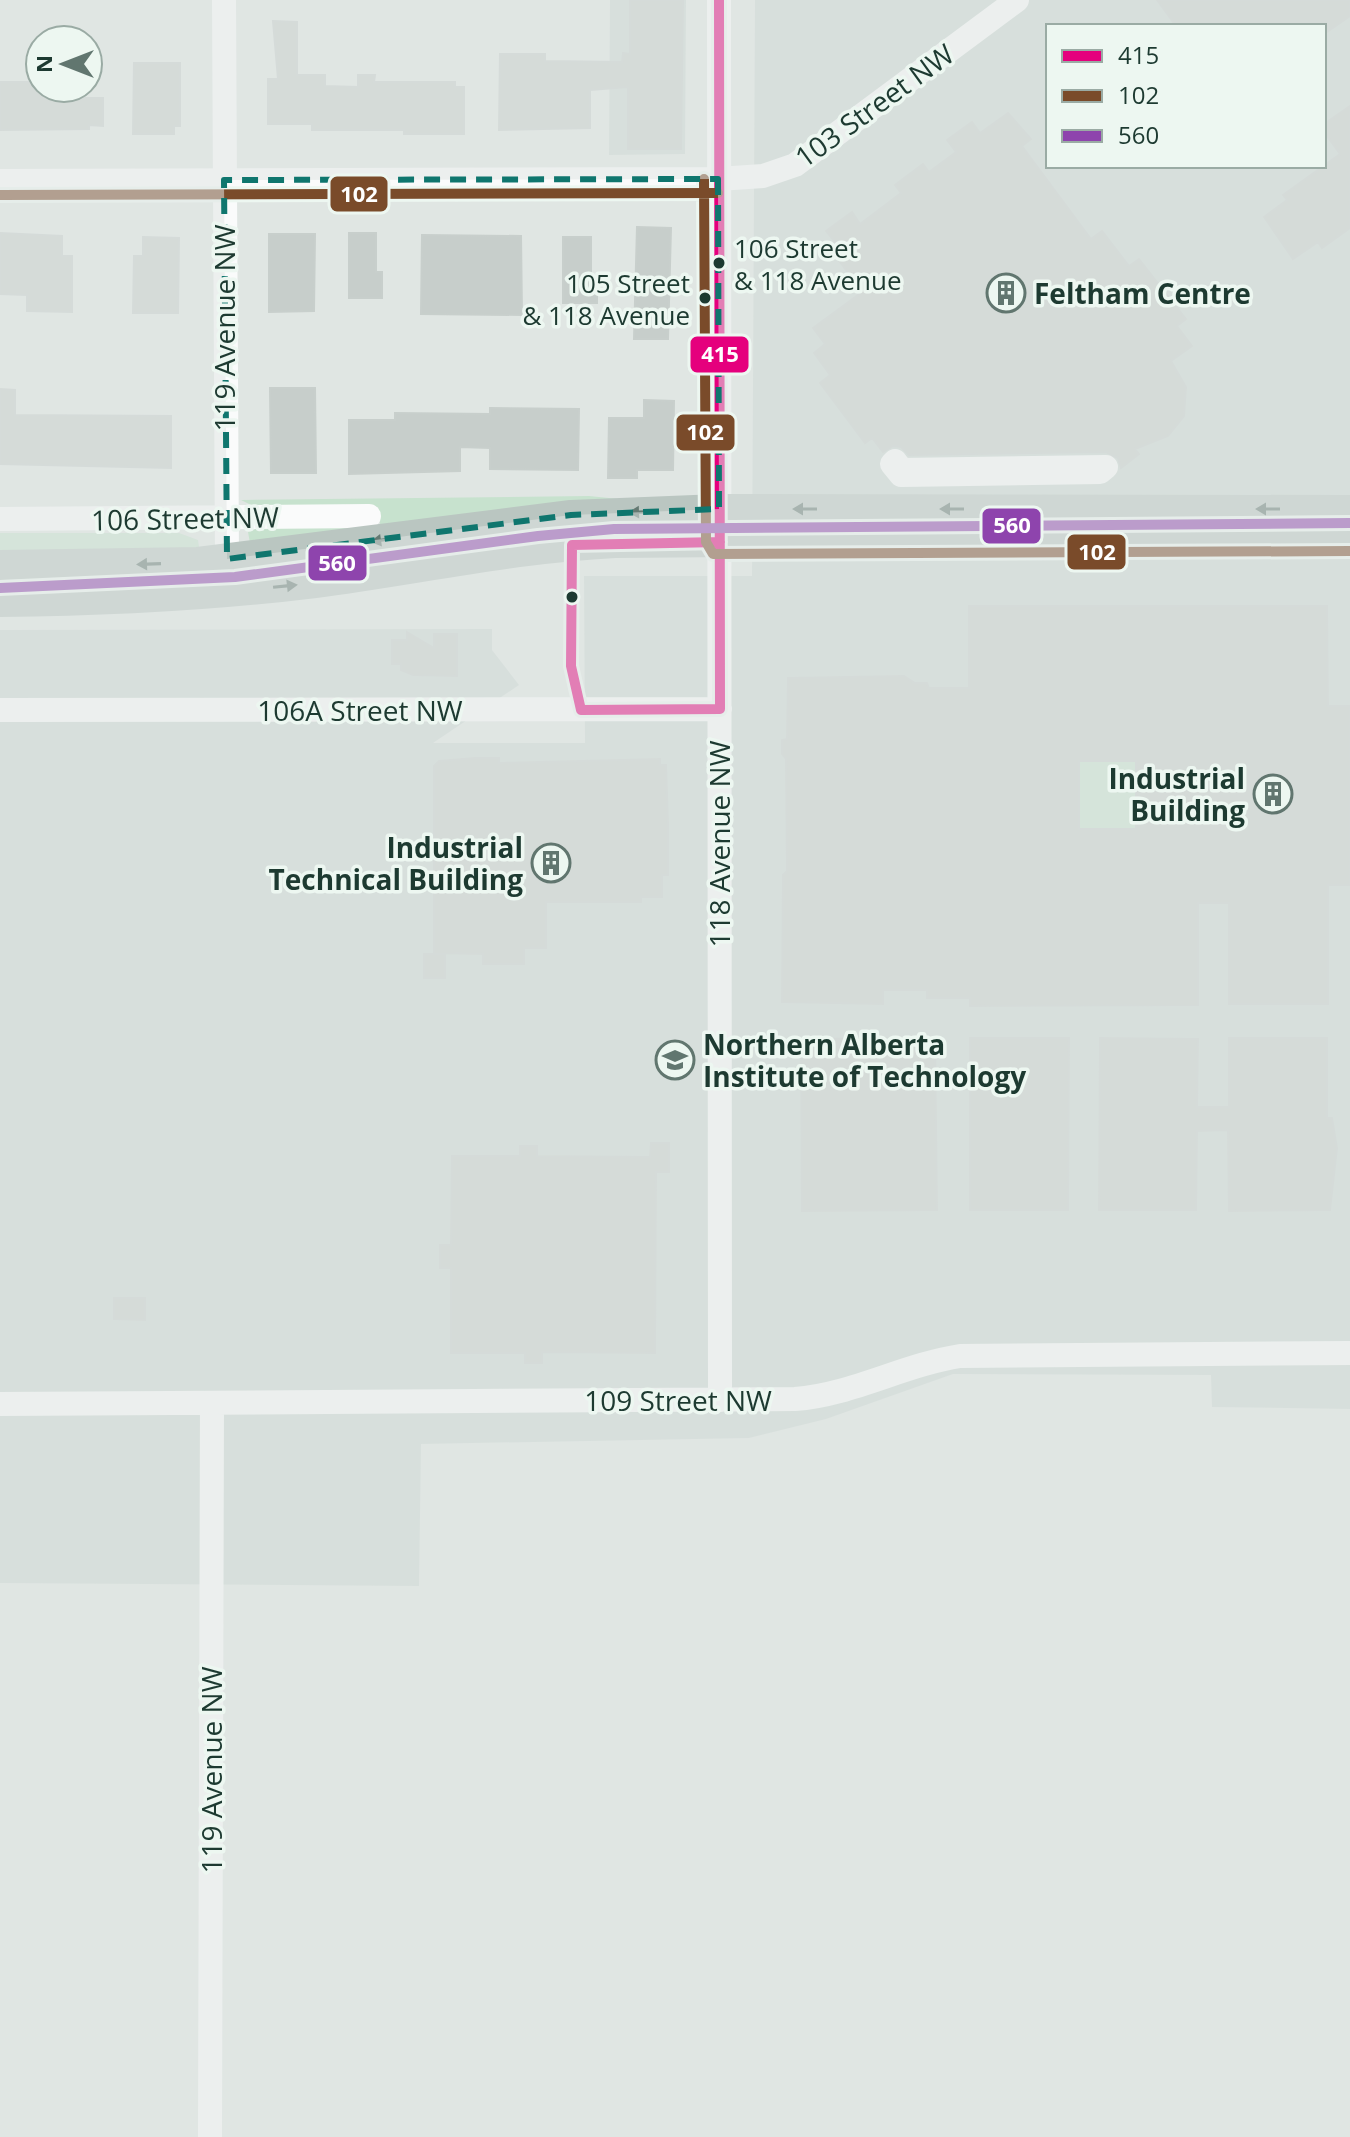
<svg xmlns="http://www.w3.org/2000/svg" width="1350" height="2137" viewBox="0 0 1350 2137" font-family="'Open Sans',sans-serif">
<rect width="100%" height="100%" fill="#e0e6e3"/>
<path fill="#cdd8d3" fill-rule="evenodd" d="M610,0H686L685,154L609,155Z
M755,0H1350V1409L1212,1407L1211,1375L953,1374L826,1419L749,1438L421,1444L419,1586L0,1583V630L492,629V650L519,685L433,743H585L584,576H752ZM1048,26H1324V166H1048Z"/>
<path fill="#c7e2ce" d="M589,496L619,499L250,543L248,532L263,526H377L380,524L378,507H255L241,500Z
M0,533H179L198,540L199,547L185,552L0,554Z
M1079,761H1136V829H1079Z"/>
<path fill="#c7cecb" stroke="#c8cfcc" stroke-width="2" fill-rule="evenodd" d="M630,0H683L681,149H628V87L590,90V128L499,130L500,54H545V61L622,62L623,53L630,54Z
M1157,0H1350V16L1324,34V26H1176Z
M273,21L297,22V75H325V86L358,87V75H375L374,82H455V87H464V134H404V130H312V124H268V79H278Z
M134,63H180V126H174V134H133Z
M0,82H40V88H55V98H103V126L89,125V129L0,130Z
M1350,106V228L1322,248L1318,242L1293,259L1264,217L1287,200L1283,195L1340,154L1324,132V124Z
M1008,113L1031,139L1022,146L1091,239L1102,231L1129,266L1139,259L1186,319L1177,326L1192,346L1171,361L1186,387L1184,416L1168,436L1135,449L1139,454L1121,468L1118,458L1106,452L909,455L901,447L893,446L883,452L872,438L865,443L820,383L830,375L814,353L825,344L813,328L862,292L829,247L835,242L826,231L852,212L860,224L901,193L895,185L923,164L929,172L956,152L947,140L972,122L980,133Z
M637,227L671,228L668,339H634Z
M0,233L62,236V256H72V312L27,311V295L0,294Z
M349,233H376V272H382V298H349Z
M269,234H315L314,311L269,312Z
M422,235L521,236L522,315L421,314Z
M143,237L179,238L178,313H133L134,256H143Z
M563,237H591V275H597V303H563Z
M270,388H315L316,473H271Z
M0,389L15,390V415L171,416V468L0,464Z
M644,400L674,401L673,470H637V478H608L609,418H644Z
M490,408L579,409L578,470L490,469V448L460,447V471L349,474V420H395V413L490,414Z
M969,606H1327L1328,706H1350V885H1328V1004H1229V903H1198V1005L970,1006V998H927V990H883V1004L782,1002L783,875L787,871L786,759L782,754V740L787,739L788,678L904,676L915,683H927L929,688H969ZM1079,761H1136V829H1079Z
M407,632L434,648V634H457V676L413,675L401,670V664H392V640H407Z
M475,758H499V763L660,759V765H666L668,823V875H662V897H641V902H546V948H524V964H483V954L434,953V766L439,761Z
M424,954H445V978H424Z
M935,1038L937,1210L802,1211L801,1039Z
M970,1038H1069L1068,1210H970Z
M1100,1038L1198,1039L1197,1107H1229V1038H1327V1118H1332L1337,1148L1330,1210L1229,1211L1228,1130L1197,1131L1196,1210H1099Z
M651,1143H669V1172H656L655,1353L542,1352V1363H525V1353H451V1268H440V1245H451L452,1156H520V1146H537V1156L650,1157Z
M114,1298H145V1320L114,1319Z"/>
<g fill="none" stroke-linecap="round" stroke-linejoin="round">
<path stroke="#fafbfb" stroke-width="24" d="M224,0L227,559
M719,0L720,1400
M0,181L718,179L763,176L795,165L1017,0
M895,461L902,470L1106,467L1100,472L901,475L892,464Z
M0,519L369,516
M0,710L720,709
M0,1404L795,1399C851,1395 903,1365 960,1356L1350,1353
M210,2137L212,1404"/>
<path stroke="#bac6c1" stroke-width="30" d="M0,565L198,562L571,515L719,509L1350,510
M0,602C105,601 210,596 315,583C415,570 514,548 615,543L1350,537"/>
<defs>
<path id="bus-1" d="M719,0L720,709
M572,545L571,666L581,710
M572,545L720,542
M581,710L720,709"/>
<path id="bus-2" d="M704,179L706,542L713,554L1350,551
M0,195L718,193"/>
<path id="bus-3" d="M0,588L235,577L538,536L614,529L1350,523"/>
</defs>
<use href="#bus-1" stroke="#edf7f1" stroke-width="16"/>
<use href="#bus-2" stroke="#edf7f1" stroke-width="16"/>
<use href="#bus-3" stroke="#edf7f1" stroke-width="16"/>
<use href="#bus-1" stroke="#e5007d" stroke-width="10"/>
<use href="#bus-2" stroke="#7a4b2a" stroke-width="10"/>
<use href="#bus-3" stroke="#8e44ad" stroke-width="10"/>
</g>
<defs><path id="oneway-solid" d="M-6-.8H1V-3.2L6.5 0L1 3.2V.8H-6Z" transform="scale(2)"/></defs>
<g fill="#647972">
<use href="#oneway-solid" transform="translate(805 509) rotate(180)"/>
<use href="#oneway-solid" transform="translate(952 509) rotate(180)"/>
<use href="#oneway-solid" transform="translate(1268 509) rotate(-180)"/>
<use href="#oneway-solid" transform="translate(641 512) rotate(178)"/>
<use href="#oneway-solid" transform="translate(383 540) rotate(172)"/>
<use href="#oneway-solid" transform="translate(149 564) rotate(178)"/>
<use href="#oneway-solid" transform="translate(285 586) rotate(-6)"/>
</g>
<path d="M0 0H1350V2137H0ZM718,179L719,509L571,515L227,559L224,180Z" fill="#e0e6e3" fill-opacity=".55" fill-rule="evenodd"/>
<path fill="none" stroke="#0f766e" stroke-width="6" stroke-dasharray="16 10" stroke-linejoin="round" d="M718,179L719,509L571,515L227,559L224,180Z"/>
<defs>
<symbol id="building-ring" viewBox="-11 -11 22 22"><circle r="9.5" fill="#edf7f1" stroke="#61766f" stroke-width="1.5"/><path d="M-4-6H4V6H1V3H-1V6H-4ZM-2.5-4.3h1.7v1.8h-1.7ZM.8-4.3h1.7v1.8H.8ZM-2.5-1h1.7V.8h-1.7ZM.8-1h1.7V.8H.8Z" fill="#61766f"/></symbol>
<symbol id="university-ring" viewBox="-11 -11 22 22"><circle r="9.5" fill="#edf7f1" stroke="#61766f" stroke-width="1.5"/><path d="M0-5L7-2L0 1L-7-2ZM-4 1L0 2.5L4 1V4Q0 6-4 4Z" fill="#61766f"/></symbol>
</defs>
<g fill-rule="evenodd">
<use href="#building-ring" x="984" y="271" width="44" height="44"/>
<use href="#building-ring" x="1251" y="772" width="44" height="44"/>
<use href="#building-ring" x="529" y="841" width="44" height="44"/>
<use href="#university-ring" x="653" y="1038" width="44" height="44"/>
</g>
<g fill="#1d3a31" stroke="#edf7f1" stroke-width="3">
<circle cx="719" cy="263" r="7"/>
<circle cx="705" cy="298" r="7"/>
<circle cx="572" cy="597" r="7"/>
</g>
<g text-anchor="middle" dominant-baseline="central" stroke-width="7" stroke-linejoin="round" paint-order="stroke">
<g font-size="26" fill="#1d3a31" stroke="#edf7f1" text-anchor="start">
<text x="734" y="248">106 Street<tspan x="734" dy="32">&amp; 118 Avenue</tspan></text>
<text x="690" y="283" text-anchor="end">105 Street<tspan x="690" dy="32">&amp; 118 Avenue</tspan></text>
</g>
<g font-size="28" fill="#1d3a31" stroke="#edf7f1">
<text transform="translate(874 105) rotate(-36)">103 Street NW</text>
<text transform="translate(224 328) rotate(-90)">119 Avenue NW</text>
<text transform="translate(185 518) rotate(-1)">106 Street NW</text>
<text x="360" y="710">106A Street NW</text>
<text transform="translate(719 844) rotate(-90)">118 Avenue NW</text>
<text x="678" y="1400">109 Street NW</text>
<text transform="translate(211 1770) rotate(-90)">119 Avenue NW</text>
</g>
<g font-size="28" font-weight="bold" fill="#1d3a31" stroke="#edf7f1" text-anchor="start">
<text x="1034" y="293">Feltham Centre</text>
<text x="1245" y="778" text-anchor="end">Industrial<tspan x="1245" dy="32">Building</tspan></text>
<text x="523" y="847" text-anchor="end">Industrial<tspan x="523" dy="32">Technical Building</tspan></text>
<text x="703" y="1044">Northern Alberta<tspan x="703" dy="32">Institute of Technology</tspan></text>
</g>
</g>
<g stroke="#edf7f1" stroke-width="3">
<rect x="329" y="175" width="60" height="38" rx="8" fill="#7a4b2a"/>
<rect x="689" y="335" width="61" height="39" rx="8" fill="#e5007d"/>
<rect x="675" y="413" width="61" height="39" rx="8" fill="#7a4b2a"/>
<rect x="981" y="507" width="61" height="38" rx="8" fill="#8e44ad"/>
<rect x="1066" y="533" width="61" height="38" rx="8" fill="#7a4b2a"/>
<rect x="307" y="544" width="61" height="38" rx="8" fill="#8e44ad"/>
</g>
<g font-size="22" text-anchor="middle" font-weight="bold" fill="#fff">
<text x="359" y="202">102</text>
<text x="720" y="362">415</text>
<text x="705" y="440">102</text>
<text x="1012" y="533">560</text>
<text x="1097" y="560">102</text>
<text x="337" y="571">560</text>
</g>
<rect x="1046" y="24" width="280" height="144" fill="#edf7f1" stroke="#9aaba4" stroke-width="2"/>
<rect x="1062" y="50" width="40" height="12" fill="#e5007d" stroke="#9aaba4" stroke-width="2"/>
<text x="1118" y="64" font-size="24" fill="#1d3a31">415</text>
<rect x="1062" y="90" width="40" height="12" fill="#7a4b2a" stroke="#9aaba4" stroke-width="2"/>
<text x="1118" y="104" font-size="24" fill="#1d3a31">102</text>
<rect x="1062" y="130" width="40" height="12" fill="#8e44ad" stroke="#9aaba4" stroke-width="2"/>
<text x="1118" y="144" font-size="24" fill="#1d3a31">560</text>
<g transform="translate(64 64) rotate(270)"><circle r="38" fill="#edf7f1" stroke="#9aaba4" stroke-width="2"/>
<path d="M0-6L14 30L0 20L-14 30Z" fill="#61766f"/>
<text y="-12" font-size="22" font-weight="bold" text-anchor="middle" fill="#1d3a31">N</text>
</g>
</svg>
